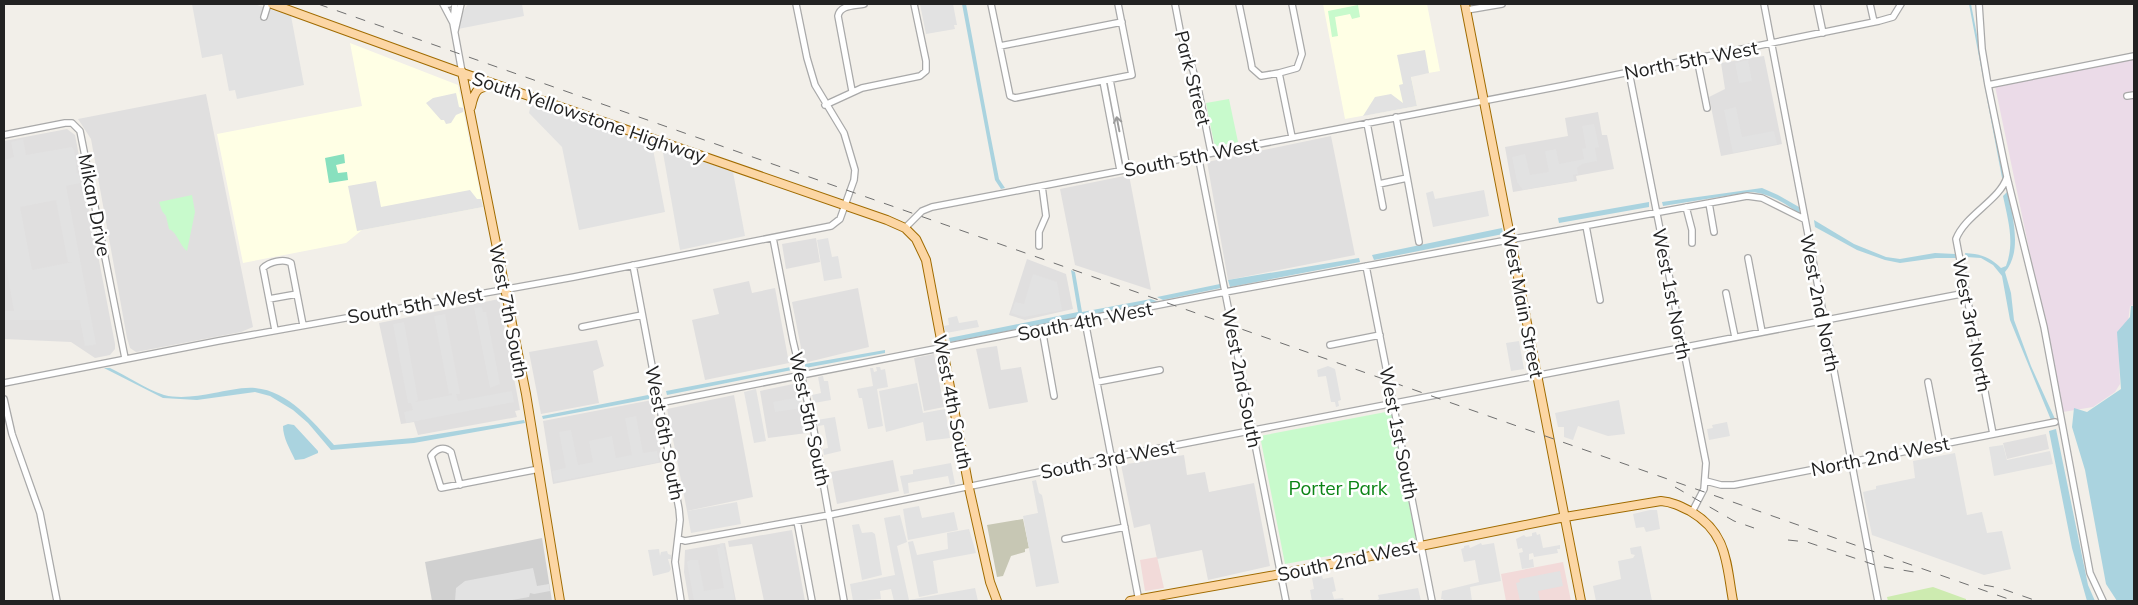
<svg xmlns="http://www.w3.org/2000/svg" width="2138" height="605" viewBox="0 0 2138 605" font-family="Mulish,sans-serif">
<rect width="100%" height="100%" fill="#f2efe9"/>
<path fill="#e0dfdf" d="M1764,56L1782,144L1721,156L1709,97L1725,89L1721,63Z
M206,94L253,327L241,332L136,352L130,348L127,338L91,139L78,119Z
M1598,112L1602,135H1607L1614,169L1576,176L1577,181L1513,192L1505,147L1568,136L1565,118Z
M67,129L75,135L115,344V349L110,355L95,358L71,342L4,339V141Z
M1331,136L1355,255L1228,280L1207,162Z
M1129,175L1151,290L1075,265L1060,189Z
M816,238L820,262L786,269L782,244Z
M1027,259L1066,274L1073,309L1025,320L1009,315Z
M749,281L752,293L775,288L789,363L705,380L692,320L719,314L713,289Z
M858,288L869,347L804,363L792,302Z
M499,299L520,410L515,411L517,417L418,435L414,422L401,424L379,323Z
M597,340L604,366L593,371L599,403L541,414L529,352Z
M997,346L1001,370L1021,367L1028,402L989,409L976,349Z
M934,354L944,407L924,411L914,358Z
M798,383L807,433L768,438L760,391Z
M734,395L753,497L687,511L667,409Z
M652,400L663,462L553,484L543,421Z
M2046,434L2049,449L2007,459L2003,443Z
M1184,455L1187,475L1205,472L1209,492L1254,483L1270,566L1208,580L1202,550L1157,559L1150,524L1134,528L1121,465Z
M893,460L899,491L837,504L831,472Z
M792,530L805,601H764L752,544L729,547L728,541Z
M725,543L736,601H689L684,572L685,550Z"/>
<path fill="#f2dad9" d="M1157,557L1164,588L1145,591L1140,560Z
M1563,562L1571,601H1506L1501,574Z"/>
<path fill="#ebdbe8" d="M2134,59V305L2130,306L2126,338L2119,359L2120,384L2115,392L2093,407L2063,412L1995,86Z"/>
<path fill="#ffffe5" d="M1323,4H1427L1440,71L1411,76L1417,106L1345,119Z
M350,43L458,85L483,207L362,230L346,243L243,263L217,134L362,106Z"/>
<path fill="#d0d0d0" d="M542,538L552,601H432L425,562Z"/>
<path fill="#c7c7b4" d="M1023,519L1029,548L1025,549V552L1011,556L1003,576L997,577L987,525Z"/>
<path fill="#cdebb0" d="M1933,587L1966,599V601H1888L1887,597Z"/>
<path fill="#c8facc" d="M1358,5L1360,17L1352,19L1350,14L1335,17L1338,36L1332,37L1328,11Z
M1229,99L1238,142L1217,146L1214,143L1206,103Z
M192,195L195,212L187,251C179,245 178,233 169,229L166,216L162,211L159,202Z
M1391,411L1416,540L1285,564L1260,436Z"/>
<path fill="#88e0be" d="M344,154L345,163L336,165L338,173L347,172L348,180L329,183L325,158Z"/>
<path fill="#e2e2e2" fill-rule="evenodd" d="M192,4H254L291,16L304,85L237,99L235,90L229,91L222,54L202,58Z
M468,4H522L524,16L458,29L460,16Z
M920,4H953L957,25H954L955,29L926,34Z
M1425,50L1429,73L1411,77L1417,106L1363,116L1375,97L1391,94L1403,103L1399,85L1403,84L1397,55Z
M1748,60L1752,81L1739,83L1735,63Z
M456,93L459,107L463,108V112L456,115L451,123L446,124L444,120H441L426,103L433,98Z
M531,104L652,144L665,212L579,230L562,147L529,113Z
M1736,107L1742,137L1774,131L1777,144L1733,153L1724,110Z
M1594,124L1599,147L1595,148L1597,161L1582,164L1577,168L1578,174L1573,175L1574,181L1523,190L1517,182L1512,157L1525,154L1530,175L1549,172L1545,151L1556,149L1559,164L1584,159L1582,149L1586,148L1582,126Z
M23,139L26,155L72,147L74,150L77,173L80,174L81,183L66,186L96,344L93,345L85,346L80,320H4V311H14L4,255V160L14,157L11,142ZM56,200L68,262H72L32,270L20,207Z
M662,147L733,172L745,236L680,250Z
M376,181L381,207L470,190L477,199H481L483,207L357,231L348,186Z
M1484,190L1489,216L1433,227L1426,193L1433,191L1435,199Z
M828,238L832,257L838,256L842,278L824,281L817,240Z
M1033,274L1057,282L1062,310L1024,317L1011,313L1015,302L1024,304Z
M482,307L483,312H486L500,384L490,388L474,308Z
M445,314L460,394H456L458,401L512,391L514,402L406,423L404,412L413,410L411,403H408L393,324L404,322L418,400L415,402L452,395V393L449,394L434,316Z
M957,316L959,323L977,320L979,327L946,333L944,326L949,325L948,318Z
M1519,341L1524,369L1511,371L1506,343Z
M1328,366L1335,369L1341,400L1338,401L1339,406L1336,407L1335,402H1331L1326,376L1318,377L1317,370Z
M876,367H880L881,370L885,369L888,387L877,389L883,426L868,429L862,398H859L857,389L873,386L870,368H873L874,372L877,371Z
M823,376L824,381H828L831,400L814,403L812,395L821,393L818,377Z
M917,383L923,413L945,409L950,438L926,441L923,422L886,432L879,391Z
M756,389L766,441L754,443L744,392Z
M800,397L802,408L775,412L773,402Z
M1619,400L1625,434L1608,436L1578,426L1573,440L1564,437V427H1558L1555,413Z
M636,416L643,453L657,451L659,462L554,482L552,471L566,468L559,432L571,430L578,465L593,462L589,441L612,436L616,458L632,455L625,418Z
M835,417L841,451L824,455L823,449L828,448L824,425L818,426L817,420Z
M1727,422L1730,436L1709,440L1707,429L1713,428L1712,425Z
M2003,445L2007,460L2050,451L2053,464L1994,476L1989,447Z
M1955,453L1967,515L1982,512L1987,533L2002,531L2011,569L1984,575L1872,535L1863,492L1876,489V486L1915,478L1913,461Z
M951,463L955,484L950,485L948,476L908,483L909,493L904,494L900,476L913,474V470Z
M1036,480L1039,493L1042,495L1059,583L1036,587L1023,516L1038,513L1032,481Z
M737,502L741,524L691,533L687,511Z
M919,506L922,518L954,512L958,530L908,540L903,509Z
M1650,510H1657L1660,529L1646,532L1644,527L1636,528L1633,514Z
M900,515L907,542L897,546L909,600L975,588L978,601H894L891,589L880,591L881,599L853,601L850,584L895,575L884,518Z
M859,524L862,533L872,532L875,534L882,575L862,580L852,525Z
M969,529L976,553L933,561L938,593L919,597L908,542L913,541L917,555L948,549L947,533Z
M1536,532L1537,535L1540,534L1543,548L1560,545V549H1557L1558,553L1534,557L1533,553L1529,554V560L1533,559L1534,567L1522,569L1519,553L1523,552L1522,548L1518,549L1516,539L1524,535L1526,537L1532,536V533Z
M723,543L735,601L726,600L694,601L687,562L690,560H698L704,591L724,588L717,548L720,547L719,544Z
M1481,543L1482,545L1494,543L1501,581L1470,587L1472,601H1444L1443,599H1441L1442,591L1479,582L1475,560L1464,562L1461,549L1464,548V546L1469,545L1470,548Z
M1641,546L1652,601H1596L1593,586L1621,579L1618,561L1633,558L1635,555L1631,554L1630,548Z
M659,549L660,556L661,552L667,551L668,554L671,555V559H668L671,569L669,572L653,576L648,550Z
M533,568L537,586L549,584L550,591L534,594L530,593L529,597L506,601H455L456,588L465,581Z
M1560,571L1563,586L1538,591L1540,601H1520L1516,583L1520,582L1519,579Z
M1322,576L1323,579L1333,577L1336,591L1332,592L1334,599L1343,598L1344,601H1312L1310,590L1314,589L1312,578Z
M1418,588L1421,601H1375L1379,599L1378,595Z"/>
<path fill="#aad3df" d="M962,4H966C977,62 987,120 999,179L1005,188L1001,189L995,180Z
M1969,4H1971L2005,180L2003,183Z
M1762,188L1778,195L1799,207L1800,214C1784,203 1770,193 1750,192L1663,206L1662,202Z
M2008,191C2012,216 2023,251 2005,272L2011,293L2014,320L2031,366L2055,419L2051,420L2010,320L2002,276L1993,265L1981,258L1966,257L1965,253C1981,254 1990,257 2001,268L2006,266C2015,242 2008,220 2003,196Z
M1649,202V207L1559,223L1558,218Z
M1814,220L1854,244L1886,257L1900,259L1935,253L1955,254L1956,258H1936L1900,263L1885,260L1857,250L1815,227Z
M1502,228L1503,234L1374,260L1372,255Z
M1359,258L1360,262L1230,287L1228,280Z
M1071,270L1075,272L1082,312L1151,299L1159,302L950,342L949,338L1078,312Z
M1220,284L1221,288L1163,300L1157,297Z
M2131,306H2134V601H2117L2106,584L2085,470L2072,427L2074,408L2087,412L2121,389L2117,332L2130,317Z
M885,350V353L805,368V364Z
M796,366L797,369L667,395L666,391Z
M104,368H110C127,376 146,389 164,395C180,399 198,396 214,393C227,391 241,387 255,388C289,391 313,422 334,445L413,438L524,420L525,423L414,443L331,450L308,423L293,410L270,396L255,392L197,400L163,398Z
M653,394L654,398L543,419L542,416Z
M288,424L294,425L318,451V453L304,459L295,460C290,449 283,438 283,426Z
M2056,429L2088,585L2095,601H2087L2072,548L2049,431Z"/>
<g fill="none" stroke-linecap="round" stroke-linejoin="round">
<defs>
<path id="minor" d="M443,4L453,23
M447,4H449
M455,4L453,23L462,72
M991,4L1010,96L1015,98L1132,75L1118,4
M1175,4L1180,30L1197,83L1211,152
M1239,4L1251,62L1252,68L1261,76L1279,73L1292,137
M1764,4L1878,601
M1817,4L1823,33
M1870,4L1874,22
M1979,4L1982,49L1988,85L2007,177L2044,327L2090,573L2103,601
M1467,10L1502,4
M264,17L268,4
M455,31L461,4
M1000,46L1122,22
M1697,58L1707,108
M1629,72L1706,463L1704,489L1692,512
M1279,73L1297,68L1302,54L1292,4
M1110,80L1127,169
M1103,81L1120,170
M1988,85L2134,56
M852,91L838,16C840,5 854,6 864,4
M2127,96L2134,95
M825,105L862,88L920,76L926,71V61L914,4
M1396,117L1419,242
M1367,123L1383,207
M4,135L65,123H72L80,131L125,358
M1198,155L1286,601
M1379,184L1407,178
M1709,203L1714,232
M1686,207L1692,230V243
M1586,226L1600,300
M905,228L922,211L932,207L1566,85L1879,21L1893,17L1901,4
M773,238L793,341L813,425L844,601
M1039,246V232L1046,216L1042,186
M1748,258L1762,332
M633,265L679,509L680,520L675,562L681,601
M1366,266L1432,601
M1726,293L1735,337
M269,299L297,294
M1085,321L1139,601
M582,327L642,315
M1042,329L1054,396
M275,330L263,268C269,262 284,258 291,263L303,325
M1330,345L1380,335
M1097,382L1160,370
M1928,382L1940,444
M4,383L218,341L574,277L831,226L840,219L854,180L855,170L844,133L815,85L807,58L796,4
M4,399L12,434L40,513L57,601
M659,403L1225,292L1747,196L1762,198L1804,219
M1993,434L1956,239C1965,215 2000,200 2007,177
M1706,481L1721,485H1734L2055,422
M460,485L451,452C444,446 437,448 431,456L441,488L539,469
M797,521L812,601
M679,539L685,541L829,515L1104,459L1966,293
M1065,539L1125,527"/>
<path id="major" d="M272,4L454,70L887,220L905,228L916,239L926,260L969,488L990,582L997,601
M1465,4L1581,601
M462,72L526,394L560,601
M471,107C475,88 478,87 496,85
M1130,601L1281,574L1565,517L1661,501C1672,502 1680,506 1690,511C1728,533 1726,563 1733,601"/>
</defs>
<use href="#minor" stroke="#a9a9a9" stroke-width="8"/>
<use href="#major" stroke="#a06b00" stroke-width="10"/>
<use href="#minor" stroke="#fff" stroke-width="5.5"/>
<use href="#major" stroke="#fcd6a4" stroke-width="8"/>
<path stroke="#707070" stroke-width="1" stroke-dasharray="10 10" stroke-linecap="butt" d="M318,4L2014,601
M1675,487L1734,521L1754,528
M1788,540L1807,542L1878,566L1920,573
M1984,585L2000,588L2037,601"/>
</g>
<defs><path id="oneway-shaft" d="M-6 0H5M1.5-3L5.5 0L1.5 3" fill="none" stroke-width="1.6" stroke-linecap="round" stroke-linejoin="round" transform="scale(1.25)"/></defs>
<use stroke="#9c9c9c" href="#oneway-shaft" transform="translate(1118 124) rotate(-101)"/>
<g text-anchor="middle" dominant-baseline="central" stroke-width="5" stroke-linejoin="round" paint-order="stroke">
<g font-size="19" fill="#222" stroke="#fff">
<text transform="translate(1691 60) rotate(-11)">North 5th West</text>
<text transform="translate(1193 78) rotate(76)">Park Street</text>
<text transform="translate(589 117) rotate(19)">South Yellowstone Highway</text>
<text transform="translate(1191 157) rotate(-11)">South 5th West</text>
<text transform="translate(95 205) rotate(79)">Mikan Drive</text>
<text transform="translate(1672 294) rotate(79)">West 1st North</text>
<text transform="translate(1523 303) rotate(79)">West Main Street</text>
<text transform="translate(1820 303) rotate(79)">West 2nd North</text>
<text transform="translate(415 305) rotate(-10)">South 5th West</text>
<text transform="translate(509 311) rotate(79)">West 7th South</text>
<text transform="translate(1085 321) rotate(-11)">South 4th West</text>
<text transform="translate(1972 325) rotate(79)">West 3rd North</text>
<text transform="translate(1242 378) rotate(79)">West 2nd South</text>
<text transform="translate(953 402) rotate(79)">West 4th South</text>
<text transform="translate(810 419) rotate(78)">West 5th South</text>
<text transform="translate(665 433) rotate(79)">West 6th South</text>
<text transform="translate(1399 433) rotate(79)">West 1st South</text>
<text transform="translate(1880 456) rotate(-11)">North 2nd West</text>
<text transform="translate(1108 459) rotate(-11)">South 3rd West</text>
<text transform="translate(1347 560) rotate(-12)">South 2nd West</text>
</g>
<g font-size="19" fill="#0c8416" stroke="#fff">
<text x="1338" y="488">Porter Park</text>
</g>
</g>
<rect width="2138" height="605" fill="none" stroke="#222222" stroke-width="10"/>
</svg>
